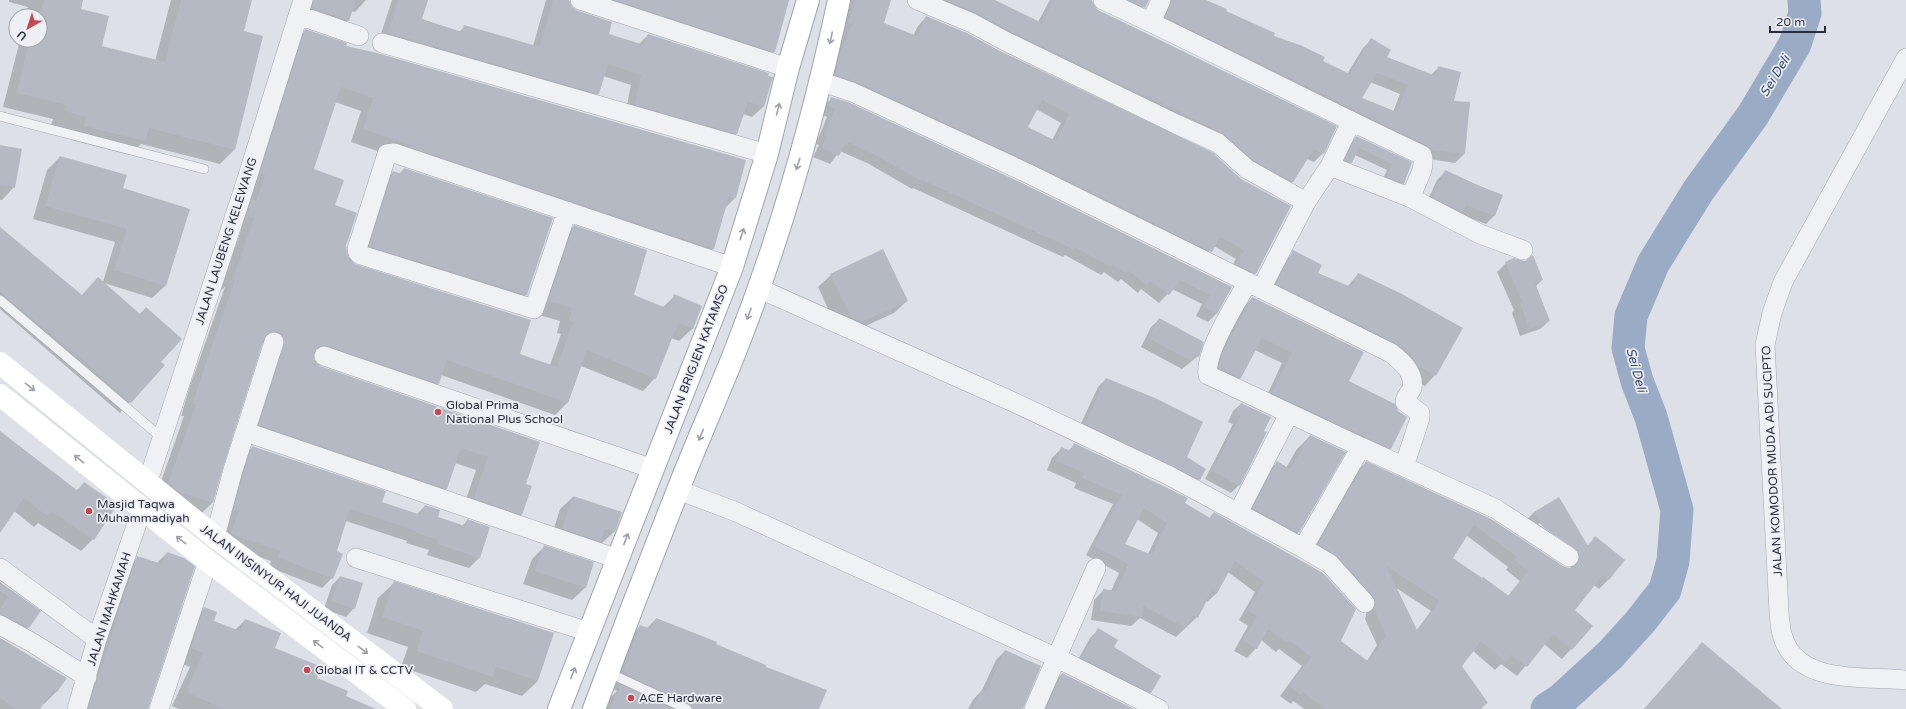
<svg xmlns="http://www.w3.org/2000/svg" width="1906" height="709" viewBox="0 0 1906 709" font-family="'Varela Round',sans-serif">
<rect width="100%" height="100%" fill="#dde0e7"/>
<path fill="#0003" fill-rule="evenodd" d="M9,0H82L80,10L101,47L155,61L171,0H251L243,32L262,37L234,150L220,164L141,144L130,155L71,140L73,131L51,125L53,119L3,107L20,40H40V16H26L28,7L9,2Z
M304,0H366L355,12L351,11L348,20L337,31L302,18Z
M392,0H427L421,20L459,32L465,26L533,46L546,0H569L568,3L576,11L608,35L638,45L648,35L772,78L763,107L752,117L743,114L737,133L726,144L625,115L631,85L603,76L598,94L588,104L378,43Z
M574,0H789L774,52L764,62Z
M851,0H890L883,23L913,36L918,26L926,17L1211,153L1255,274L1247,282L1228,273L1236,259L1214,246L1202,260L827,83L831,64L844,32L840,31ZM1036,109L1061,123L1052,140L1026,127Z
M916,0H993L1038,22L1050,0H1091L1098,11L1323,153L1314,162L1307,159L1292,182L1283,190L1214,142Z
M1102,0H1148L1136,16Z
M1159,0H1204L1347,74L1363,48L1371,40L1385,58L1431,75L1439,67L1453,102L1469,103L1464,154L1455,163L1423,158L1157,26ZM1370,82L1400,94L1393,112L1361,98Z
M306,30L344,47L735,198L725,208L713,249L700,262L351,142L361,111L335,102L313,170L334,206L345,246L347,257L355,265L518,354L550,365L561,334L557,333L560,321L536,314L561,239L574,226L632,296L662,308L675,296L701,306L692,329L679,341L671,338L655,378L643,391L581,366L568,402L555,415L441,375L438,383L425,396L312,358L320,367L539,442L525,485L522,514L509,527L462,511L476,470L455,463L446,489L433,501L247,438L265,344H261L212,503L199,516L156,496L184,416H181L190,386L225,287L220,291L241,230L234,228L293,43Z
M832,98L1231,287L1216,314L1208,322L1196,316L1202,304L1172,289L1159,303L1141,289L1138,293L1121,279L1118,282L1104,272L1101,275L1065,255L1063,257L913,188L912,189L869,164L840,151L830,164L813,157L819,145L816,144L827,117L820,114L823,106Z
M1357,137L1411,163L1403,183L1397,189L1381,183L1387,170L1355,155L1351,162L1345,169L1340,166L1351,143Z
M0,146L14,187L2,200H0Z
M60,157L122,189L189,210L165,286L152,298L104,283L163,365L120,413L0,309V228L81,296L103,282L115,242L33,219L47,170Z
M404,169L552,219L526,295L516,305L360,257L383,183L393,172L399,174Z
M1445,172L1502,195L1494,216L1486,224L1459,214L1425,206L1437,180Z
M1294,252L1317,274L1347,287L1358,274L1435,375L1425,386L1408,376L1401,365L1266,295L1283,262Z
M1506,263L1542,280L1536,286L1549,321L1540,329L1520,336L1512,313L1514,310L1497,272Z
M831,275L907,301L894,313L848,334L838,330L818,287Z
M1252,298L1348,382L1390,448L1380,459L1263,404L1282,363L1255,350L1240,378L1230,388L1213,364L1242,308Z
M1160,319L1198,356L1182,369L1141,347L1151,327Z
M1106,379L1185,458L1199,479L1191,487L1077,432L1098,387Z
M1241,404L1239,485L1231,493L1205,479L1233,424L1228,422L1233,411Z
M1310,436L1344,452L1298,533L1285,545L1241,521L1265,475L1277,462L1286,468L1297,449Z
M0,442L76,491L84,483L93,539L81,551L38,523L34,527L14,511L0,529Z
M1075,444L1184,503L1208,519L1214,513L1340,641L1367,661L1377,645L1365,619L1367,610L1309,554L1356,472L1366,462L1563,567L1571,569L1569,561L1525,522L1534,512L1587,546L1595,538L1609,579L1599,589L1594,585L1574,611L1592,626L1562,659L1544,644L1517,676L1501,664L1495,670L1473,651L1461,666L1486,703L1481,709H1304L1293,701L1291,704L1280,696L1302,666L1279,649L1276,652L1261,640L1256,648L1247,658L1234,651L1248,626L1239,620L1255,592L1228,572L1217,593L1207,602L1206,601L1197,617L1176,637L1140,618L1131,626L1091,620L1094,600L1104,590L1111,591L1119,573L1086,555L1113,504L1074,488L1076,483L1047,470L1052,458L1062,448L1068,451ZM1137,519L1158,533L1148,554L1124,544ZM1539,523L1575,548V550L1538,524ZM1466,535L1508,567L1506,570L1520,581L1508,596L1451,558ZM1395,587L1431,611L1416,631Z
M253,447L381,503L416,515L425,506L437,518L462,526L468,520L479,558L469,568L427,555L429,550L406,543L407,541L346,521L335,552L332,578L322,588L269,567L271,561L221,543L242,457Z
M573,497L621,513L614,532L601,544L550,541L560,509Z
M544,547L593,563L585,588L572,600L523,584L532,559Z
M167,553L147,709H80L125,569L138,557L157,563Z
M340,577L354,608L346,617L324,609L332,585Z
M0,583L39,612L28,628L16,640L0,631Z
M394,583L538,681L522,696L485,684L476,692L401,667L408,647L367,633L378,598Z
M205,608L213,621L235,630L245,620L274,649L316,679L344,697L374,709H179L172,706L190,667L177,662L191,622Z
M656,619L765,667L818,709H603L607,701L617,691L613,689L626,641L640,626L646,629Z
M1098,630L1150,692L1142,701L1074,667L1090,638Z
M0,638L66,678L56,692L44,704L42,703L38,709H0Z
M1702,643L1781,709H1644Z
M1005,651L1023,709H968L973,700L982,690L996,660Z
M1062,674L1132,709H1042L1053,683Z"/>
<g fill="none" stroke-linecap="round" stroke-linejoin="round">
<path stroke="#9aabc6" stroke-width="33" d="M1547,709L1562,699L1610,655L1640,622L1665,590L1673,561L1677,510L1651,417L1637,381L1628,348L1631,316L1653,264L1698,191L1753,115L1795,44L1805,13L1804,0"/>
</g>
<path fill="#b5b9c3" fill-rule="evenodd" d="M44,0H83L81,9L109,16L102,46L165,62L181,0H252L244,31L263,36L235,150L149,128L145,141L84,126L86,117L65,111L66,105L17,93L29,40H40V16H36L37,11L41,12Z
M314,0H356L349,21L312,8Z
M398,0H428L422,19L462,32L464,25L540,47L553,0H569L572,7L576,10L612,22L609,34L644,45L648,34L769,73L768,76L773,77L764,107L748,102L737,134L635,105L641,75L608,64L599,94L388,33Z
M615,0H789L775,52Z
M856,0H891L884,23L917,36L926,16L967,33L1000,51L1212,152L1241,179L1291,206L1256,274L1236,264L1244,250L1220,237L1212,252L1032,163L857,82L835,75L840,54L852,24L848,23ZM1042,100L1069,114L1056,141L1028,127Z
M946,0H995L1042,23L1053,0H1092L1094,6L1098,10L1337,126L1324,154L1314,149L1293,182L1253,160L1223,133L1010,31L977,13Z
M1129,0H1149L1145,8Z
M1172,0H1206L1227,9L1226,11L1275,33L1274,36L1300,45L1325,57L1323,61L1350,74L1371,38L1391,50L1387,57L1436,76L1438,66L1461,72L1454,101L1470,102L1465,154L1432,150L1427,145L1165,17ZM1377,73L1408,85L1397,112L1362,98Z
M305,29L347,43L346,46L377,53L746,160L736,198L729,196L714,249L410,147L411,145L363,129L373,98L341,87L314,169L344,180L335,205L357,213L346,246L348,256L355,264L531,320L520,354L557,367L573,322L569,320L572,308L548,301L574,225L647,250L634,295L669,309L674,294L702,306L693,329L678,323L656,379L587,350L568,403L447,360L439,384L328,346L322,345L317,348L314,353L313,358L320,366L540,442L526,484L532,486L522,515L474,498L488,457L461,448L447,489L259,425L284,345L282,335L277,331L267,334L264,339L223,467L213,503L178,491L168,483L196,404L193,403L203,372L236,277L232,282L254,218L247,215L252,200L256,201L265,175L260,173Z
M831,97L848,102L1022,183L1232,287L1217,314L1203,307L1210,295L1180,280L1169,295L1150,281L1147,285L1129,271L1127,274L1112,264L1111,267L1074,247L1073,249L922,180L921,181L877,156L848,142L847,145L845,144L839,156L821,148L827,136L824,135L835,109L828,106Z
M1356,136L1412,162L1404,184L1387,177L1392,164L1359,148L1352,163L1345,160Z
M0,145L22,149L15,188L0,185Z
M60,156L127,175L123,188L190,209L166,286L114,270L127,229L45,206Z
M404,168L553,218L527,295L369,246L393,171L402,174Z
M1445,170L1484,188L1503,195L1495,216L1466,205L1463,212L1433,197Z
M0,227L82,295L98,277L140,314L146,307L182,339L161,362L165,365L131,403L79,357L0,292Z
M883,249L908,301L862,322L851,317L830,274Z
M1293,250L1322,265L1318,273L1351,287L1358,273L1400,293L1463,328L1436,376L1418,366L1411,354L1396,343L1276,284Z
M1533,255L1543,280L1535,283L1550,321L1529,329L1520,303L1522,302L1505,262L1514,258L1525,261Z
M1252,297L1364,352L1349,381L1395,404L1398,411L1407,417L1391,449L1272,393L1292,353L1262,338L1241,378L1219,367L1223,352Z
M1159,318L1204,342L1199,357L1195,355L1191,361L1148,338Z
M1106,378L1155,398L1203,422L1187,457L1206,469L1200,480L1085,424Z
M1241,403L1271,417L1264,431L1267,432L1240,486L1212,471L1240,416L1235,414Z
M0,431L78,491L84,482L117,505L94,540L51,511L47,516L24,498L0,533Z
M1310,435L1346,452L1299,533L1253,508L1277,461L1290,469Z
M1074,443L1188,498L1185,503L1210,518L1214,512L1323,573L1356,609L1341,641L1369,662L1386,635L1374,609L1376,600L1338,557L1318,544L1366,461L1491,519L1563,566L1569,568L1574,567L1578,563L1580,557L1579,552L1543,527L1534,512L1559,497L1588,546L1595,536L1625,560L1609,580L1603,575L1575,610L1593,626L1572,650L1553,634L1527,667L1511,655L1505,662L1481,641L1462,666L1488,703L1479,709H1325L1303,692L1301,695L1289,686L1311,657L1289,640L1287,643L1268,629L1257,649L1243,641L1257,616L1247,610L1264,582L1235,561L1217,593L1212,590L1198,618L1193,615L1186,628L1143,606L1142,617L1100,611L1103,589L1116,591L1128,564L1094,546L1122,495L1082,478L1084,473L1056,461L1061,447L1071,451ZM1144,508L1167,523L1152,555L1125,544ZM1474,525L1517,557L1514,560L1528,571L1509,596L1483,577L1482,578L1453,558ZM1386,566L1440,601L1417,630Z
M252,446L386,491L382,502L421,515L425,505L440,510L438,517L465,526L467,519L490,527L480,558L437,544L438,540L416,533V531L350,509L337,551L343,554L333,579L278,557L281,551L233,535L231,533L238,512L233,511Z
M573,496L622,512L615,532L605,529L601,542L562,528Z
M544,545L594,562L586,588L535,571Z
M167,552L184,558L195,566L148,709H88L137,556L162,564Z
M340,576L363,583L355,609L331,601Z
M394,581L554,633L538,681L496,667L493,677L416,651L423,631L382,617Z
M0,582L41,611L29,628L0,614V609L8,597L0,591Z
M204,607L217,612L214,621L240,631L245,619L281,633L275,648L322,667L317,678L348,691L346,696L376,709H223L188,693V687L203,653L191,648Z
M656,618L717,642L716,644L766,665V667L827,690L819,709H693L690,704L627,674V673L623,671L640,625L651,629Z
M1098,628L1118,640L1114,647L1161,676L1151,693L1081,658Z
M0,638L67,678L57,692L53,690L40,709H17L0,698Z
M1702,642L1782,709H1645Z
M1005,650L1041,666L1023,709H972L982,690L986,692Z
M1062,673L1134,709H1046Z
M621,685L673,709H610Z"/>
<g fill="none" stroke-linecap="round" stroke-linejoin="round">
<defs>
<path id="lane" d="M0,116L204,169
M0,300L162,438
M607,672L687,709"/>
<path id="street" d="M580,0L788,68
M917,0L972,23L1005,41L1176,124L1218,143L1247,169L1306,202
M1103,0C1210,49 1314,105 1422,155C1427,169 1414,184 1411,198L1480,234L1523,250
M298,15L359,36
M1151,22L1161,0
M382,43L767,154
M1906,58L1783,282L1772,313L1765,345L1779,612C1780,625 1781,638 1789,650C1811,684 1871,676 1906,680
M822,82L852,92L1027,173L1391,353C1401,361 1415,372 1412,388C1410,393 1405,397 1405,402L1420,413V418L1404,467
M1351,122L1330,166L1411,198
M567,211L534,309L361,255L358,253L357,249L387,154L394,153L732,267
M1248,282C1236,303 1204,353 1208,375L1361,447
M758,288L1011,401L1168,475L1303,548L1361,447L1496,509L1569,557
M1261,289L1306,202L1330,166
M324,356L653,469
M246,432L618,559
M148,481L244,188L303,0
M678,490L734,511L1057,658L1159,709
M1238,513L1289,414
M215,537L233,470L274,342
M1303,548L1330,564L1365,603
M356,558L589,632
M0,568L97,639
M0,625L31,642L87,677
M77,709L97,639L142,509
M159,709L208,561
M1034,709L1096,568"/>
<path id="primary" d="M559,709L732,267L767,154L788,68L808,0
M594,709C621,636 649,563 678,490C697,441 719,393 738,344C782,232 814,117 839,0"/>
</defs>
<use href="#lane" stroke="#a3a7b1" stroke-width="10"/>
<use href="#street" stroke="#a3a7b1" stroke-width="20"/>
<use href="#primary" stroke="#9da4b2" stroke-width="24"/>
<use href="#lane" stroke="#f0f1f5" stroke-width="9"/>
<use href="#street" stroke="#f0f1f5" stroke-width="19"/>
<path stroke="#fff" stroke-width="22" d="M0,363L215,537L442,709
M0,395L204,558L405,709"/>
<use href="#primary" stroke="#fff" stroke-width="22"/>
</g>
<defs><path id="oneway-shaft" d="M-6 0H5M1.5-3L5.5 0L1.5 3" fill="none" stroke-width="1.6" stroke-linecap="round" stroke-linejoin="round"/></defs>
<g stroke="#9ea0a8">
<use href="#oneway-shaft" transform="translate(831 38) rotate(102)"/>
<use href="#oneway-shaft" transform="translate(778 109) rotate(-76)"/>
<use href="#oneway-shaft" transform="translate(798 164) rotate(108)"/>
<use href="#oneway-shaft" transform="translate(742 234) rotate(-72)"/>
<use href="#oneway-shaft" transform="translate(749 314) rotate(110)"/>
<use href="#oneway-shaft" transform="translate(30 387) rotate(39)"/>
<use href="#oneway-shaft" transform="translate(701 435) rotate(112)"/>
<use href="#oneway-shaft" transform="translate(79 459) rotate(-141)"/>
<use href="#oneway-shaft" transform="translate(626 539) rotate(-69)"/>
<use href="#oneway-shaft" transform="translate(181 540) rotate(-142)"/>
<use href="#oneway-shaft" transform="translate(318 644) rotate(-143)"/>
<use href="#oneway-shaft" transform="translate(363 650) rotate(37)"/>
<use href="#oneway-shaft" transform="translate(573 673) rotate(-68)"/>
</g>
<g fill="#c8464e" stroke="#edeff4" stroke-width="1.5">
<circle cx="438" cy="412" r="4"/>
<circle cx="89" cy="511" r="4"/>
<circle cx="307" cy="670" r="4"/>
<circle cx="631" cy="698" r="4"/>
</g>
<g text-anchor="middle" dominant-baseline="central" stroke-width="3.5" stroke-linejoin="round" paint-order="stroke">
<g font-size="12" fill="#282d3d" stroke="#edeff4">
<text transform="translate(226 241) rotate(-72)">JALAN LAUBENG KELEWANG</text>
<text transform="translate(696 359) rotate(-69)">JALAN BRIGJEN KATAMSO</text>
<text transform="translate(1772 461) rotate(-93)">JALAN KOMODOR MUDA ADI SUCIPTO</text>
<text transform="translate(276 583) rotate(37)">JALAN INSINYUR HAJI JUANDA</text>
<text transform="translate(109 609) rotate(-72)">JALAN MAHKAMAH</text>
</g>
<g font-size="12" fill="#282d3d" stroke="#edeff4" text-anchor="start">
<text x="446" y="405">Global Prima<tspan x="446" dy="14">National Plus School</tspan></text>
<text x="97" y="504">Masjid Taqwa<tspan x="97" dy="14">Muhammadiyah</tspan></text>
<text x="315" y="670">Global IT &amp; CCTV</text>
<text x="639" y="698">ACE Hardware</text>
</g>
<g font-size="13" font-style="italic" fill="#34486e" stroke="#edeff4">
<text transform="translate(1775 76) rotate(-59)">Sei Deli</text>
<text transform="translate(1636 370) rotate(75)">Sei Deli</text>
</g>
</g>
<g transform="translate(28 28) rotate(219)"><circle r="19" fill="#edeff4" stroke="#9ea1ab"/>
<path d="M0-3L7 15L0 10L-7 15Z" fill="#c8464e"/>
<text y="-6" font-size="11" font-weight="bold" text-anchor="middle" fill="#282d3d">U</text>
</g>
<path d="M1770 26v6h55v-6" fill="none" stroke="#282d3d" stroke-width="2"/>
<text x="1776" y="26" font-size="12" fill="#282d3d" stroke="#edeff4" stroke-width="3" paint-order="stroke">20 m</text>
</svg>
